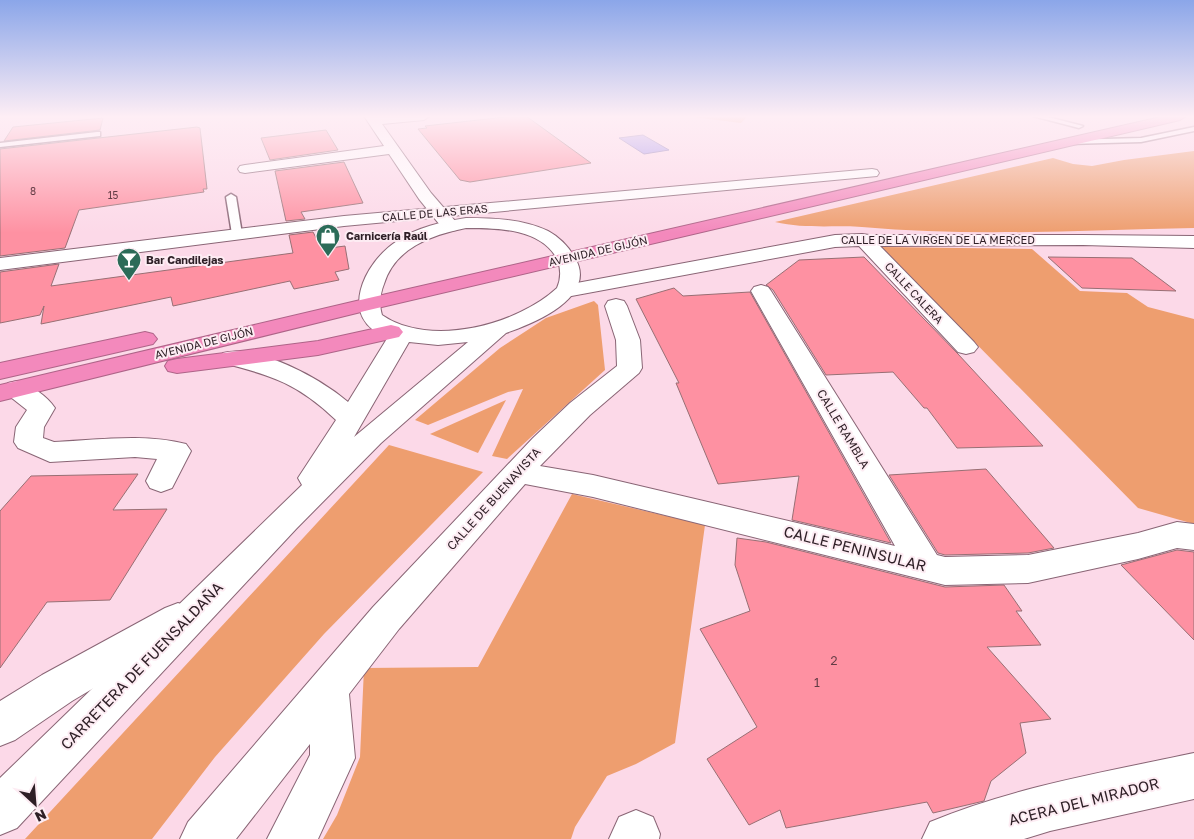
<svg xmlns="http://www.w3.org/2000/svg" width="1194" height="839" font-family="'Golos Text',sans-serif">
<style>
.green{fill:#ee9e6f}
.water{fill:#a090eb;stroke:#7e6eb0}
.building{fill:#fe91a2;stroke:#986f74}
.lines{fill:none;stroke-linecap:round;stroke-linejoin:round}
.lane-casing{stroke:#896575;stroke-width:3}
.street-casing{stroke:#896575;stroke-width:2}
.secondary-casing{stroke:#896575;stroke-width:2}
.highway-casing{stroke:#ae6488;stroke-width:2}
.lane{fill:#fff;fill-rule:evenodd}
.street{fill:#fff;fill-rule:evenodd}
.secondary{fill:#fff;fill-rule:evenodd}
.highway{fill:#f389bc;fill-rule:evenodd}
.labels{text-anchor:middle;stroke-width:4;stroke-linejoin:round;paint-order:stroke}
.number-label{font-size:10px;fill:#623c45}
.far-street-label{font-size:11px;fill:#2e1f26;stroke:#fdecf3}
.far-poi-label{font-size:11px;font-weight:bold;fill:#2e1f26;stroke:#fdecf3;text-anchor:start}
.street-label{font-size:12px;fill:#2e1f26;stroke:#fdecf3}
.near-number-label{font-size:12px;fill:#623c45}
.near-street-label{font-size:15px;fill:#2e1f26;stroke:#fdecf3}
</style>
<rect width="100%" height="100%" fill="#fcd9e8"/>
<g class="green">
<polygon points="685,116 748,116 741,123"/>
<path d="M 1194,151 L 1194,228 C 1084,230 972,237 862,227 C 833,225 804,229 775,222 L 1053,158 L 1073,164 L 1092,166 L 1124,160 Z"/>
<polygon points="881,247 1032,249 1080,291 1127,293 1148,307 1194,319 1194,524 1138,508"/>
<polygon points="594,301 598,305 605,370 507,459 492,456 523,389 508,392 428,425 415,420 500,348 546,318"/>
<polygon points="506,400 478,453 430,434"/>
<polygon points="389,445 483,472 324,634 215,757 152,839 25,839"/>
<polygon points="572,494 705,525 675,743 636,764 607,776 575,827 571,839 323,839 337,815 360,757 364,668 478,667"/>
</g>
<polygon class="water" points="643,135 669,150 644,154 619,138"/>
<g class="building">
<polygon points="514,116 526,116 591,163 470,182 460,180 418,129 427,128 425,126"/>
<polygon points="103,118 100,130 4,141 13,127"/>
<polygon points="197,127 200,128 207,189 203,189 204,192 79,210 65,248 0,256 0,149"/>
<polygon points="326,130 338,150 270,160 261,138"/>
<polygon points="344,162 363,203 301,212 305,219 286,221 275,171"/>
<polygon points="313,232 322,249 345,246 349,269 335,272 339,280 294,289 290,281 173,306 171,297 41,324 44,306 40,315 0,323 0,272 59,264 51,286 293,253 289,235"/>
<polygon points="864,257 958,354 1043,446 957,448 927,408 924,408 893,372 826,375 773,290 766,285 799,260"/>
<polygon points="1048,257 1132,258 1176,291 1082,288"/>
<polygon points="674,288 683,296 750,292 891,543 792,520 799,476 718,484 676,383 679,383 636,299"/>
<polygon points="986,469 1054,548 1028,553 945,555 938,553 889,475"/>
<polygon points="138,474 113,510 167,509 110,600 47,602 0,668 0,511 31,476"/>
<polygon points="737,538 766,542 945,587 1004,585 1022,611 1016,611 1041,645 987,647 1051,719 1020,723 1026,753 991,781 984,801 933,813 927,802 786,828 780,810 749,825 707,759 757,727 700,629 750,611 735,565"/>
<polygon points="1177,550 1194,552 1194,640 1121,565"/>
</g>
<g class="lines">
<defs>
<g id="lane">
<polygon points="1033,116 1044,116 1083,126 1079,128"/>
<polygon points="1194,127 1194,131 1141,142 1068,144 1064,142 1068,140 1141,138"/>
<polygon points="97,132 100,132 100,136 0,147 0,143"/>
<polygon points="231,194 236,197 242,234 237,237 232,234 226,197"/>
</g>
<g id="street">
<polygon points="364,116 430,116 424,120 382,124 431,193 456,222 459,226 456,230 450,231 444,230 419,199 389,154 245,173 240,172 238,169 240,166 245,165 384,146"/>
<polygon points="862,234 869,235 1083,235 1194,236 1194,248 1083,245 880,246 974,342 978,347 974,352 966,354 958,352 859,246 835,247 566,297 559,295 556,291 559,287 566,285 835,235"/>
<polygon points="761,285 768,287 771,291 937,555 945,557 1028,555 1138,533 1177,522 1194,524 1194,550 1177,548 1138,559 1028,583 945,585 593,497 525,484 399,629 349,694 355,758 318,839 267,839 310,755 310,744 236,839 180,839 188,822 373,607 533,438 570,403 617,366 616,340 605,306 608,301 616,299 624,301 627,306 640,340 642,368 639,373 590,415 540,466 593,475 895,546 751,291 754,287"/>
<path d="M 17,381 C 31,385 47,396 55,408 L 44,427 L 43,438 L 54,442 C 97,440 144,433 186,444 L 191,451 L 172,488 L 161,492 L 150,488 L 146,481 L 157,459 L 135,457 L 50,462 L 18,448 L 14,442 L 16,427 L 27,410 L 8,395 L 4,389 L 8,383 Z"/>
<polygon points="178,603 191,608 197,619 191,630 72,701 15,740 0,746 0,701 42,675 165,608"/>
<path d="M 1194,753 L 1194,799 L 1050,831 L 1024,839 L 922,839 L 930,822 C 1014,787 1105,772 1194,753 Z"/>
<polygon points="636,810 653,817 660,834 659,839 609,839 619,817"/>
</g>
<g id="secondary">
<polygon points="872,169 877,170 879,173 877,176 344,226 0,270 0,258 344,216"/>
<path d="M 466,218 C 493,218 523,219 548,231 C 559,237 569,247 575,258 C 598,297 535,323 506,333 L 381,443 L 296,529 L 17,828 L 0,835 L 0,778 L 302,485 L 298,478 L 336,420 C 298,384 274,376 223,363 L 220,358 L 223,353 C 259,344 321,379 348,402 L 388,337 C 336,320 364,262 397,241 C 417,227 442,222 466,218 ZM 466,228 C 496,228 543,228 558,261 C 561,270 561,279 557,288 C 517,325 430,348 382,315 C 379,305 380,294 384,284 C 395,248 431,235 466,228 ZM 409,342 L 438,345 L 468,342 L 354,437 Z"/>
</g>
<g id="highway">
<polygon points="1165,116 1186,116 1180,120 369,310 0,401 0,385 369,298"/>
<polygon points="391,325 399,327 403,332 399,337 318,355 177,373 168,371 165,366 168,361 177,359 318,341"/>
<polygon points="145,332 153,334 157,339 153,344 0,379 0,363"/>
</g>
</defs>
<use href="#lane" class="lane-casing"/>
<use href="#street" class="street-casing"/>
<use href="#secondary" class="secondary-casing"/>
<use href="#highway" class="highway-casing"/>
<use href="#lane" class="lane"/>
<use href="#street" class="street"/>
<use href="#secondary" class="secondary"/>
<use href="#highway" class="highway"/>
</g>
<linearGradient id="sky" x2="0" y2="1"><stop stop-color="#8ba6e9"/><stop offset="0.5" stop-color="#feeef5"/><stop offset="1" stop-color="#feeef5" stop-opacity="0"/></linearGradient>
<rect width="1194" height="233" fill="url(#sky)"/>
<defs>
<symbol id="shop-pin" viewBox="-11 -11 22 30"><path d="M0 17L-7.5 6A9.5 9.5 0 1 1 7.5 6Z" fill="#2c6b58" stroke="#fdecf3"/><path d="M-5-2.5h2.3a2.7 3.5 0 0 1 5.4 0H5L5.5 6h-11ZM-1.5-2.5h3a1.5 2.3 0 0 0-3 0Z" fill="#fff"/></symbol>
<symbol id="bar-pin" viewBox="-11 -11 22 30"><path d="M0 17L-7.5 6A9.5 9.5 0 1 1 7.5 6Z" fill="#2c6b58" stroke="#fdecf3"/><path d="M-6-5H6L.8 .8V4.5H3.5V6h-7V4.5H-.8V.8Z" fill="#fff"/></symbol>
</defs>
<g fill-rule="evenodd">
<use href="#shop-pin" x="314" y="222" width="28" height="38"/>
<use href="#bar-pin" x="115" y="246" width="28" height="38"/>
</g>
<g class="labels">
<g class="number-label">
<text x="33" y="195">8</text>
<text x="113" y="199">15</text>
</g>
<g class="far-street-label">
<text transform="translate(435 213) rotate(-5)" y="4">CALLE DE LAS ERAS</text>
<text x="938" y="244">CALLE DE LA VIRGEN DE LA MERCED</text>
<text transform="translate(598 251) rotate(-13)" y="4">AVENIDA DE GIJÓN</text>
<text transform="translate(914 293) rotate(47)" y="4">CALLE CALERA</text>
<text transform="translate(204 343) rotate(-14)" y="4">AVENIDA DE GIJÓN</text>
</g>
<g class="far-poi-label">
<text x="346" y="240">Carnicería Raúl</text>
<text x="146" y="264">Bar Candilejas</text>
</g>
<g class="street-label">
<text transform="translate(843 429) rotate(59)" y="4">CALLE RAMBLA</text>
<text transform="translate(494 499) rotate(-48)" y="4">CALLE DE BUENAVISTA</text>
</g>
<g class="near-number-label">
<text x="834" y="665">2</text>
<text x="817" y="687">1</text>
</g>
<g class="near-street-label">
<text transform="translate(855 549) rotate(14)" y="5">CALLE PENINSULAR</text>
<text transform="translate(142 666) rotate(-46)" y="5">CARRETERA DE FUENSALDAÑA</text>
<text transform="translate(1084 802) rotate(-14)" y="5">ACERA DEL MIRADOR</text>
</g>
</g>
<g transform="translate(35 804) rotate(154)" stroke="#fdecf3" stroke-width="4" paint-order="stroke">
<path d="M0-4L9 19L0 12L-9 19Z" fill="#2e1f26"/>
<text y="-8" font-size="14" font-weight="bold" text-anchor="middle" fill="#2e1f26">N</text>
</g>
</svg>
